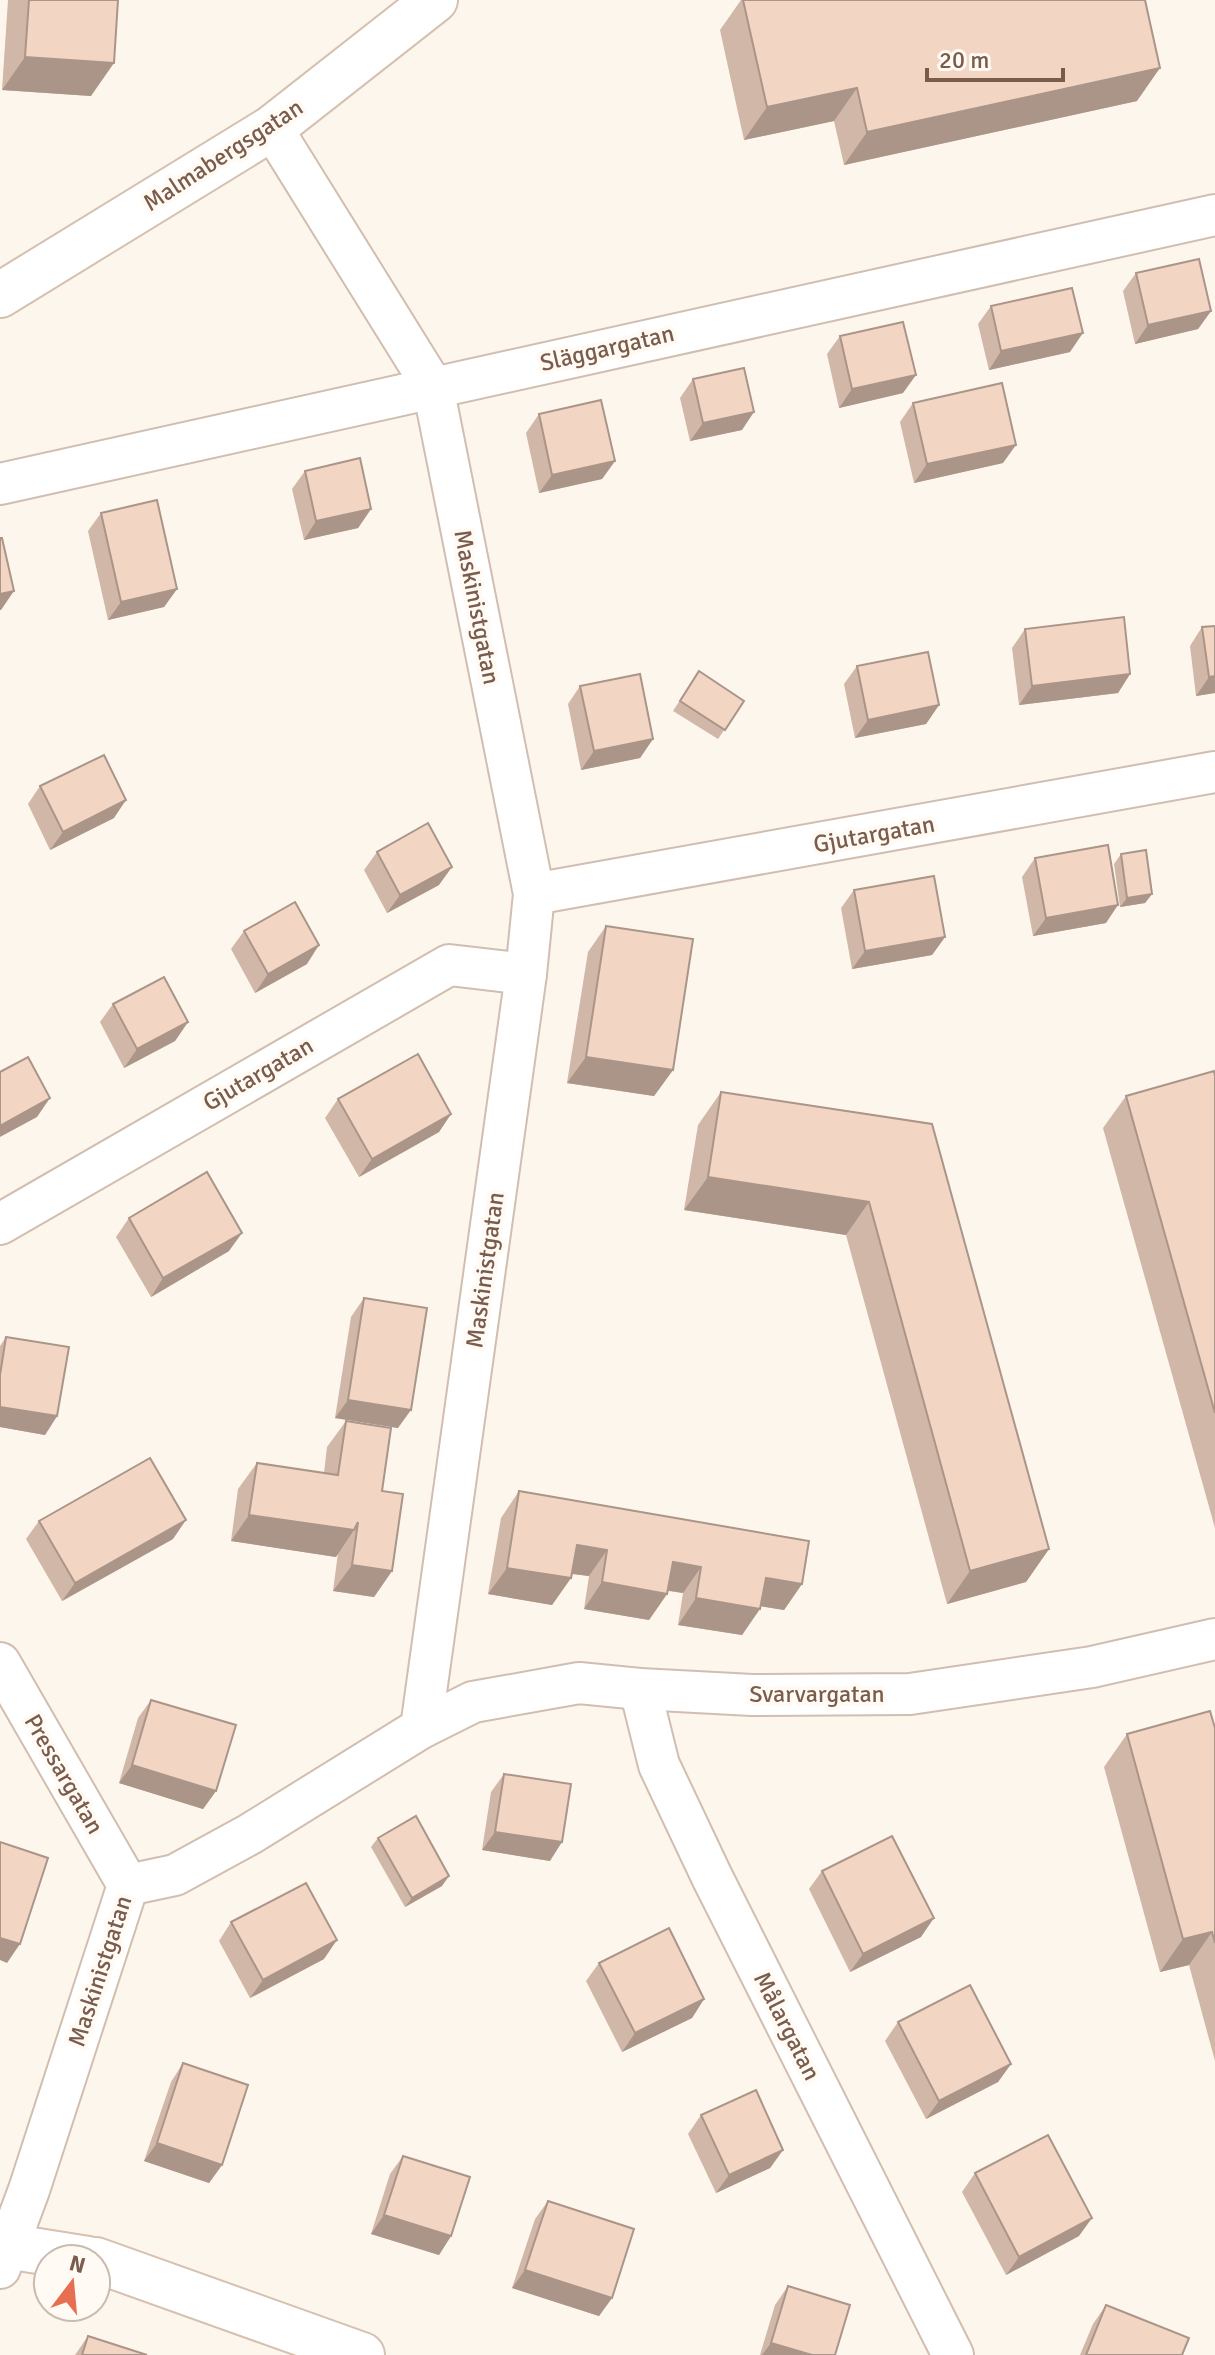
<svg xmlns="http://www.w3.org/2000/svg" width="1215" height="2355" font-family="Signika,sans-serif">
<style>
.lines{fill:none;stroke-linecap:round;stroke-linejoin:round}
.street-casing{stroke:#d1beb0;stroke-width:44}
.secondary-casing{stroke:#d6c0b0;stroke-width:48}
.street{stroke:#fff;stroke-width:40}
.secondary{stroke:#fff;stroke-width:44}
.wall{fill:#d1b7a8}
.shaded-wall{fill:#aa9588}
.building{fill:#f3d5c3;stroke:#aa9588;stroke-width:2}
.labels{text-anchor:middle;stroke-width:8;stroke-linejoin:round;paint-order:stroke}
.street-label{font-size:24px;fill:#7a5c4d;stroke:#fffaf3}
</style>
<rect width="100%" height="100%" fill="#fdf6ec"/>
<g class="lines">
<defs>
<g id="street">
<polyline points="0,484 1215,215"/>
<polyline points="534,894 1215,772"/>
<polyline points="0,1224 449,965 526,974"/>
<polyline points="0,1663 128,1885"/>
<polyline points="640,1689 659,1765 712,1877 953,2355"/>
<polyline points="421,1728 473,1702 579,1683 640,1689 752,1695 910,1694 1092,1667 1215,1639"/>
<polyline points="0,2268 29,2190 128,1885 175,1875 250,1834 421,1728 526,974 534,894 433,387 272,128"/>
</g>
<g id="secondary">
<polyline points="0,295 272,128 435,0"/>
<polyline points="0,2245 88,2259"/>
<polyline points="96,2260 362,2355"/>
</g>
</defs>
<use href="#street" class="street-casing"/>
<use href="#secondary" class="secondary-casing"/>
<use href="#street" class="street"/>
<use href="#secondary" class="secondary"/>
</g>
<g class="wall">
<polygon points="8,0 118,0 91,96 2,90"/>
<polygon points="741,0 1145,0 1137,101 844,165 834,121 744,140 720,30"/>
<polygon points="1136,273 1211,311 1198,329 1135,344 1123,291"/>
<polygon points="991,306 1070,352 989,370 978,324"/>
<polygon points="840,336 903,393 839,408 827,354"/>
<polygon points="693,379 742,430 690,441 680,398"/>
<polygon points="913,403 1003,463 914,483 900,422"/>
<polygon points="539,414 615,461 602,479 539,493 526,433"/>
<polygon points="305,471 371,509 358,528 304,540 292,489"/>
<polygon points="101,513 177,589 164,607 108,620 88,531"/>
<polygon points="1215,626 1215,693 1196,696 1190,646 1202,627"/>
<polygon points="1025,629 1130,674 1118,693 1019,705 1012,648"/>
<polygon points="857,666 939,705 926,724 855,738 844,684"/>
<polygon points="699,671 744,701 718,739 673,711"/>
<polygon points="580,686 653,739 640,758 581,770 568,704"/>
<polygon points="40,786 114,818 50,850 28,804"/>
<polygon points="377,852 439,885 387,913 364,870"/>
<polygon points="1121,854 1152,894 1145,903 1120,907 1114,864"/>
<polygon points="1035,858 1106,923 1033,936 1022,877"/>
<polygon points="854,890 945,937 932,955 852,969 841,908"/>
<polygon points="606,926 673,1070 654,1096 567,1083 588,952"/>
<polygon points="244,931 307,964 255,993 231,949"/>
<polygon points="113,1004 188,1022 175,1041 124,1068 100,1022"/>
<polygon points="1215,1076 1215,1528 1103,1128 1126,1096"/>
<polygon points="721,1092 932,1124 1049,1549 1026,1582 947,1604 846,1235 684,1210 698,1125"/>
<polygon points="338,1099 451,1114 439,1132 359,1177 325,1118"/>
<polygon points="129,1218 229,1251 151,1297 116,1237"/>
<polygon points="364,1298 398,1428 335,1418 351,1317"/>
<polygon points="6,1337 57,1416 45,1435 0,1427 0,1346"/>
<polygon points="346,1421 382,1491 392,1571 374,1597 333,1591 338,1553 336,1557 231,1541 238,1489 257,1463 324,1473 327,1447"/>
<polygon points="519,1491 802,1584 784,1610 761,1606 742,1635 678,1625 683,1593 668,1591 667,1594 649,1620 584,1609 589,1576 572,1574 571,1578 552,1605 488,1594 501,1518"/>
<polygon points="39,1521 173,1539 62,1601 26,1539"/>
<polygon points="151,1700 216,1791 203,1809 119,1783 138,1718"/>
<polygon points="1215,1728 1215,2061 1189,1965 1160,1972 1104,1767 1127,1734"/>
<polygon points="504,1774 550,1861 482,1850 491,1792"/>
<polygon points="378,1838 442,1886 405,1907 371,1847"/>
<polygon points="822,1871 921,1937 850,1972 809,1889"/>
<polygon points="231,1922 324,1959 250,1998 219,1941"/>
<polygon points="599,1963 704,1999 692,2018 622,2052 586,1981"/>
<polygon points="898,2022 1011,2064 998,2082 926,2119 885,2041"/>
<polygon points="183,2063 222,2165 209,2183 144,2161 171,2082"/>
<polygon points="701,2115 783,2150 770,2168 716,2193 688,2134"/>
<polygon points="403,2156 451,2236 439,2255 371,2234 390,2174"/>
<polygon points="975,2173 1079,2236 1006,2275 962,2192"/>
<polygon points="548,2201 612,2298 599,2316 512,2288 535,2219"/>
<polygon points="788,2286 835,2355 760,2355 775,2305"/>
<polygon points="1106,2305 1182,2355 1080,2355 1093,2324"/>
<polygon points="88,2336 147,2355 75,2355"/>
</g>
<g class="shaded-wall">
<polygon points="25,57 114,63 91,96 2,90"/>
<polygon points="1160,68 1137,101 844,165 867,132"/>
<polygon points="857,88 834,121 744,140 767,107"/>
<polygon points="1211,311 1198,329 1135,344 1148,325"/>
<polygon points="1083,333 1070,352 989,370 1001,351"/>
<polygon points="916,375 903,393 839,408 852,389"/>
<polygon points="754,412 742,430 690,441 703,423"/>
<polygon points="1016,445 1003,463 914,483 927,464"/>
<polygon points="615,461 602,479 539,493 552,475"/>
<polygon points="371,509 358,528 304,540 316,521"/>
<polygon points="177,589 164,607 108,620 121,602"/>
<polygon points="14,591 1,610 0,610 0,594"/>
<polygon points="1130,674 1118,693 1019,705 1032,686"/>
<polygon points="1215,676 1215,693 1196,696 1209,677"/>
<polygon points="939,705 926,724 855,738 868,720"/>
<polygon points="653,739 640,758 581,770 594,751"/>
<polygon points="126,800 114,818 50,850 63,832"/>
<polygon points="452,867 439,885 387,913 400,895"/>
<polygon points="1152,894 1145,903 1120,907 1127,898"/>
<polygon points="1118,905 1106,923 1033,936 1046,918"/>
<polygon points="945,937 932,955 852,969 865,951"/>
<polygon points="319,945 307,964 255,993 268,974"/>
<polygon points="188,1022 175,1041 124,1068 137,1049"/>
<polygon points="586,1057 673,1070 654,1096 567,1083"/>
<polygon points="50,1098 37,1117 0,1137 0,1126"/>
<polygon points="451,1114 439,1132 359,1177 372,1159"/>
<polygon points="708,1177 869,1202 846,1235 684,1210"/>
<polygon points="242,1233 229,1251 151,1297 163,1278"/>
<polygon points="348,1400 411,1410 398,1428 335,1418"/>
<polygon points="0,1407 57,1416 45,1435 0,1427"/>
<polygon points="249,1515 354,1530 336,1557 231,1541"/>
<polygon points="186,1520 173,1539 62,1601 75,1583"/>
<polygon points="577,1545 607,1550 589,1576 558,1572"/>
<polygon points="1049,1549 1026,1582 947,1604 970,1571"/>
<polygon points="673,1562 701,1567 683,1593 654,1588"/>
<polygon points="352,1565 392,1571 374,1597 333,1591"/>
<polygon points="507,1568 571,1578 552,1605 488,1594"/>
<polygon points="766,1578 802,1584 784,1610 747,1604"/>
<polygon points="602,1582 667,1594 649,1620 584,1609"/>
<polygon points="696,1598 760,1609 742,1635 678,1625"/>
<polygon points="132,1765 216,1791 203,1809 119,1783"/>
<polygon points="495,1832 562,1842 550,1861 482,1850"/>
<polygon points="449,1876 442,1886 405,1907 412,1898"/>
<polygon points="934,1918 921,1937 850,1972 863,1954"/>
<polygon points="1212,1932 1189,1965 1160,1972 1183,1939"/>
<polygon points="0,1938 20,1944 7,1963 0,1960"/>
<polygon points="337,1940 324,1959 250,1998 263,1980"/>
<polygon points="704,1999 692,2018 622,2052 635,2033"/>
<polygon points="1011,2064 998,2082 926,2119 939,2101"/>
<polygon points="157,2143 222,2165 209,2183 144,2161"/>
<polygon points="783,2150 770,2168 716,2193 729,2175"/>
<polygon points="384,2215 451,2236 439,2255 371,2234"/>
<polygon points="1092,2218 1079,2236 1006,2275 1019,2257"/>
<polygon points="525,2270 612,2298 599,2316 512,2288"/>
<polygon points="771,2343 812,2355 762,2355"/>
</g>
<g class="building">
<polygon points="29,0 118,0 114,63 25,57"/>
<polygon points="743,0 1145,0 1160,68 867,132 857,88 767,107"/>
<polygon points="1199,259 1211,311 1148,325 1136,273"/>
<polygon points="1072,288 1083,333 1001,351 991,306"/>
<polygon points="903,322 916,375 852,389 840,336"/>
<polygon points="744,368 754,412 703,423 693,379"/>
<polygon points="1002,383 1016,445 927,464 913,403"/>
<polygon points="601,400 615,461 552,475 539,414"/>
<polygon points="360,458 371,509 316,521 305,471"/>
<polygon points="157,500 177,589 121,602 101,513"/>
<polygon points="0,538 2,538 14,591 0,594"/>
<polygon points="1124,617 1130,674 1032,686 1025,629"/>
<polygon points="1215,626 1215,676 1209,677 1202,627"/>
<polygon points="928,652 939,705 868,720 857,666"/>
<polygon points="699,671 744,701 725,730 680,701"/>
<polygon points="640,674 653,739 594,751 580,686"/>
<polygon points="104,755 126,800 63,832 40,786"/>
<polygon points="428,823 452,867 400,895 377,852"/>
<polygon points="1108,845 1118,905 1046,918 1035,858"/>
<polygon points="1146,850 1152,894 1127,898 1121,854"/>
<polygon points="934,876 945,937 865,951 854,890"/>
<polygon points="295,902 319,945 268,974 244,931"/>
<polygon points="606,926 693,939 673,1070 586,1057"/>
<polygon points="164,977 188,1022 137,1049 113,1004"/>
<polygon points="418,1054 451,1114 372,1159 338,1099"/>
<polygon points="28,1057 50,1098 0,1126 0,1072"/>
<polygon points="1214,1071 1215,1076 1215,1413 1126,1096"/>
<polygon points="721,1092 932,1124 1049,1549 970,1571 869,1202 708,1177"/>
<polygon points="207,1172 242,1233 163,1278 129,1218"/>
<polygon points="364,1298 427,1308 411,1410 348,1400"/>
<polygon points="6,1337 69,1347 57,1416 0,1407 0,1375"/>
<polygon points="346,1421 391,1428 382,1491 403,1494 392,1571 352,1565 358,1522 354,1530 249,1515 257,1463 338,1475"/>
<polygon points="150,1458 186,1520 75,1583 39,1521"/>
<polygon points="519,1491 809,1541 802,1584 766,1578 760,1609 696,1598 701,1567 673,1562 667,1594 602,1582 607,1550 577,1545 571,1578 507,1568"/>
<polygon points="151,1700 236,1725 216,1791 132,1765"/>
<polygon points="1210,1711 1215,1728 1215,1943 1212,1932 1183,1939 1127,1734"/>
<polygon points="504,1774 571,1784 562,1842 495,1832"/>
<polygon points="416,1816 449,1876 412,1898 378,1838"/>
<polygon points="892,1836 934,1918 863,1954 822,1871"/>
<polygon points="0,1842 48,1858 20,1944 0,1938"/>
<polygon points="306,1883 337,1940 263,1980 231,1922"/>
<polygon points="669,1928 704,1999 635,2033 599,1963"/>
<polygon points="970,1985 1011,2064 939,2101 898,2022"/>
<polygon points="183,2063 248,2085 222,2165 157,2143"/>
<polygon points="756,2090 783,2150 729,2175 701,2115"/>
<polygon points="1048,2135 1092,2218 1019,2257 975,2173"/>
<polygon points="403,2156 470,2177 451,2236 384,2215"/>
<polygon points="548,2201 634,2229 612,2298 525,2270"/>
<polygon points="788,2286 850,2305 835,2355 812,2355 771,2343"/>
<polygon points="1106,2305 1189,2338 1182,2355 1086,2355"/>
<polygon points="88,2336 147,2355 82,2355"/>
</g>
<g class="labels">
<g class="street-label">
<text transform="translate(223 155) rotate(-33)" y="8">Malmabergsgatan</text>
<text transform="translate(607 348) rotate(-13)" y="8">Släggargatan</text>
<text transform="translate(477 607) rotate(79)" y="8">Maskinistgatan</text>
<text transform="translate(874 834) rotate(-10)" y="8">Gjutargatan</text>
<text transform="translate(258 1074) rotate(-30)" y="8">Gjutargatan</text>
<text transform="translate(485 1270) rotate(-82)" y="8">Maskinistgatan</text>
<text x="817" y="1702">Svarvargatan</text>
<text transform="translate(64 1774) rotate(60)" y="8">Pressargatan</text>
<text transform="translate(100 1971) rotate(-72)" y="8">Maskinistgatan</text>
<text transform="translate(787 2026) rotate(63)" y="8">Målargatan</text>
</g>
</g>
<g transform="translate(72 2283) rotate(16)"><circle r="38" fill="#fffaf3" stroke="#cabbb1" stroke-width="2"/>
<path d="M0-6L14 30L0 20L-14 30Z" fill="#e76f51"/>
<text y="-12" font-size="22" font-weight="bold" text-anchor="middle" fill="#7a5c4d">N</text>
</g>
<path d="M927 68v12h136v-12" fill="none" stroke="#7a5c4d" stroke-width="4"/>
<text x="939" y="68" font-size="24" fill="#7a5c4d" stroke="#fffaf3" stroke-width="6" paint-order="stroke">20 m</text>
</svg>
